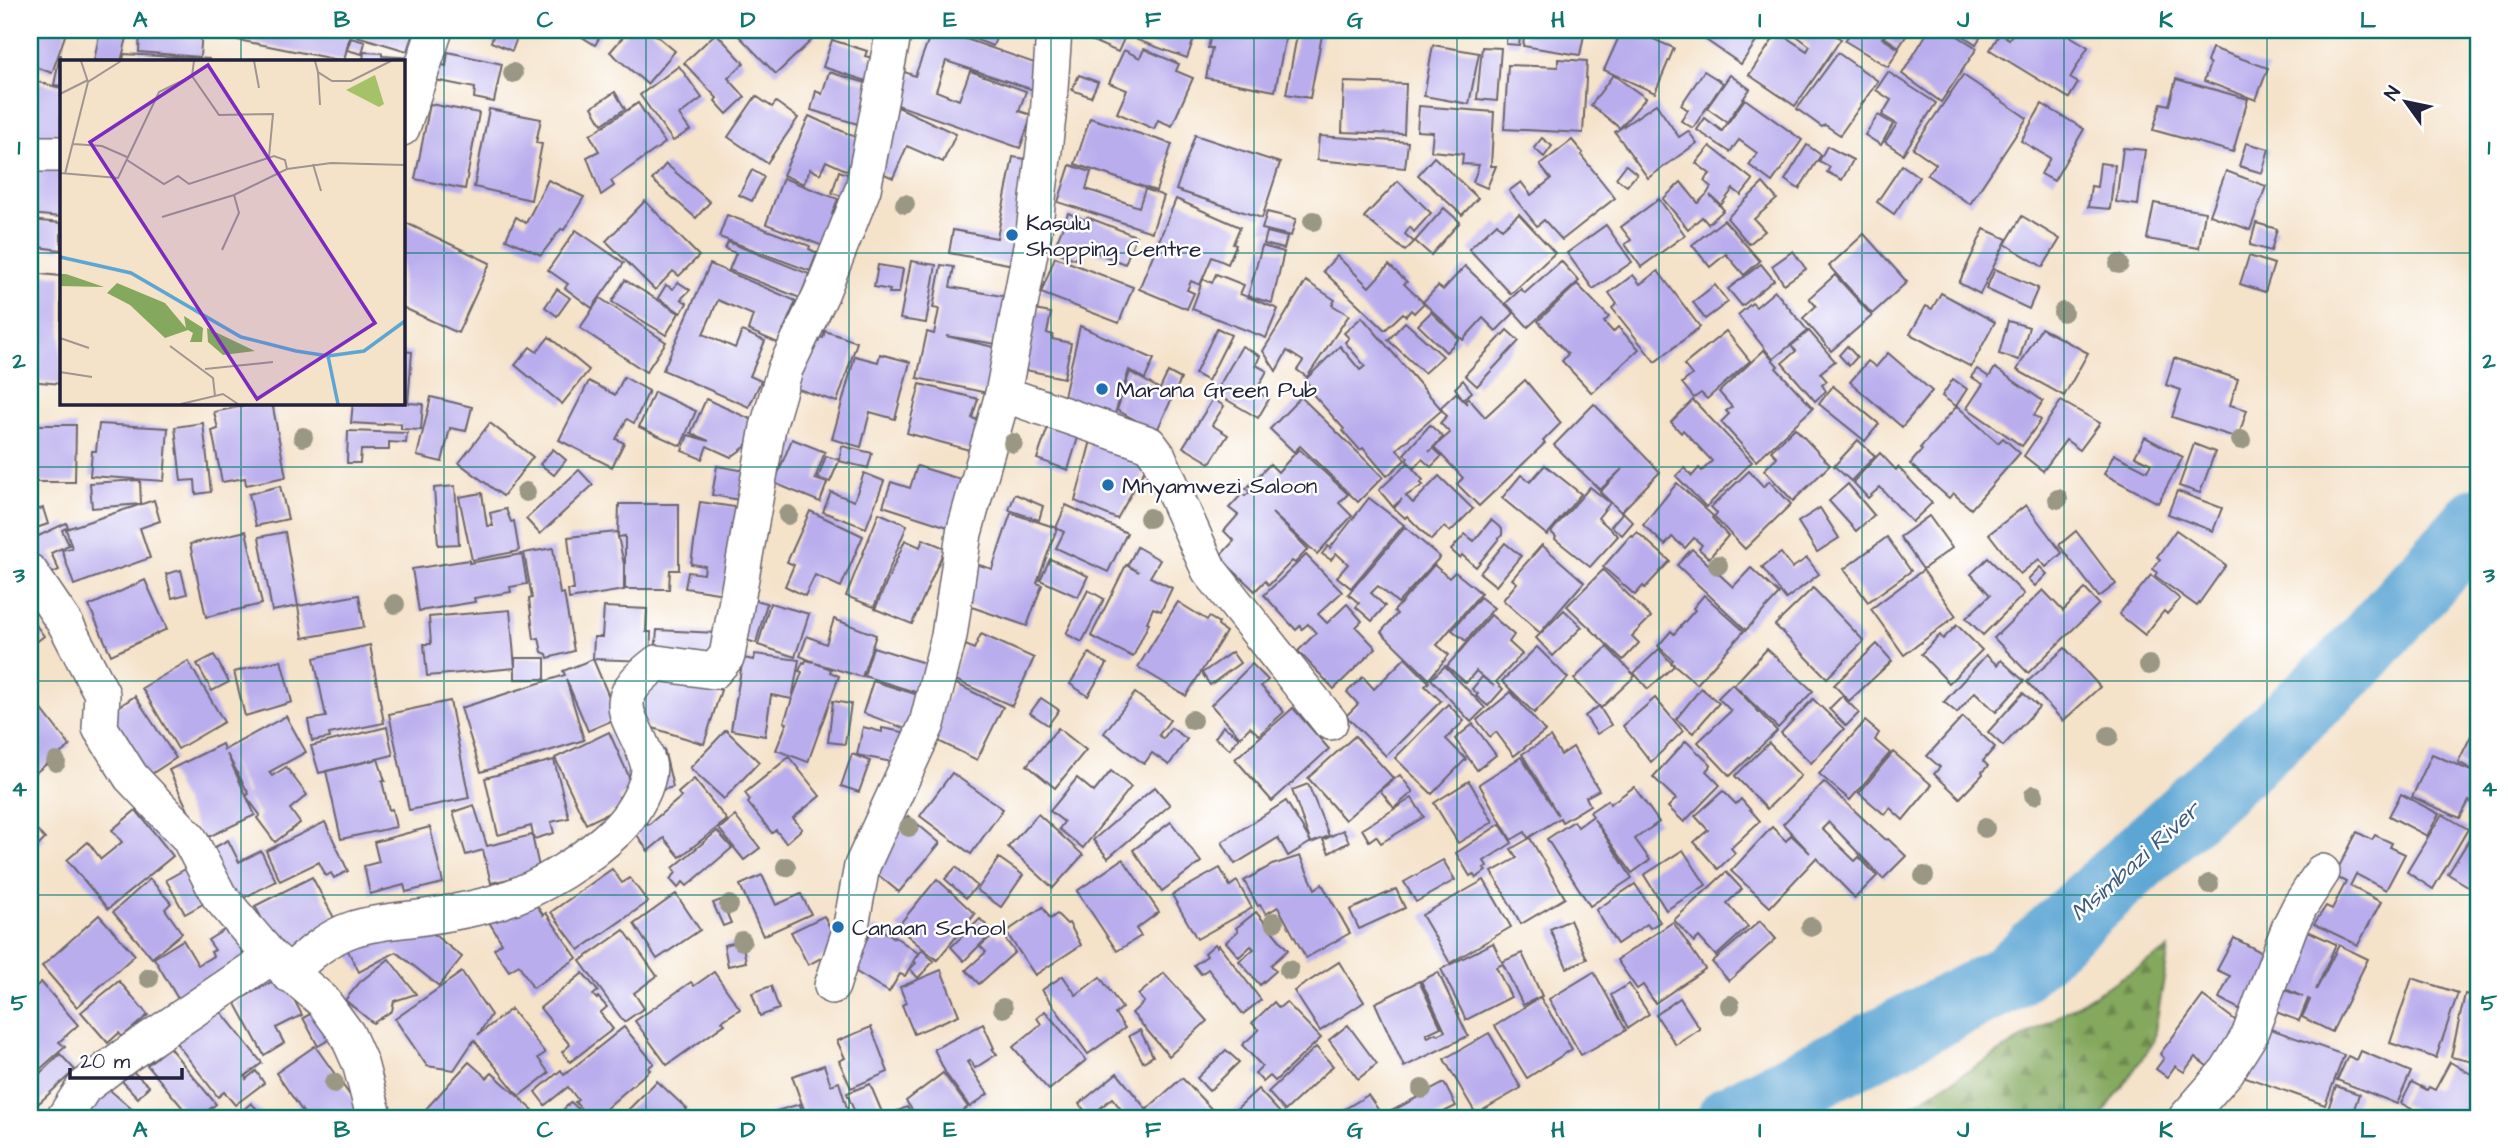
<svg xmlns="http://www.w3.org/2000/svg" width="2508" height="1148" font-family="'Architects Daughter',sans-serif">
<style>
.forest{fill:url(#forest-firs);stroke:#53654c;stroke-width:2}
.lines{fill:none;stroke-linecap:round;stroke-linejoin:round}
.river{stroke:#5da6d4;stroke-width:68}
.building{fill:#b9aded}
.minor-casing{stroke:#6c656d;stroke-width:38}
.minor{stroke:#fff;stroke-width:35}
.tree{fill:#9a9784}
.grid{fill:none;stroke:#0f766e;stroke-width:2;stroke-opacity:0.55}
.poi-dot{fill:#1f6fb2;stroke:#fff;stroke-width:2.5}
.labels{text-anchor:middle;stroke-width:5;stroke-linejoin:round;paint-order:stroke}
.poi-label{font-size:23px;fill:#22223b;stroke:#fff;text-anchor:start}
.water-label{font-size:24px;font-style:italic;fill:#3d5d80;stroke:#fff}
.inset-river{fill:none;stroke:#5da6d4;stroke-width:3.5}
.inset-road{fill:none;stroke:#a09590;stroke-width:2}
.view{fill:#7b2cbf;fill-opacity:0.15;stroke:#7b2cbf;stroke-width:3.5}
.inset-edge{fill:none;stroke:#22223b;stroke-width:3.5}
.neatline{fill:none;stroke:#0f766e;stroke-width:2.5}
.grid-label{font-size:23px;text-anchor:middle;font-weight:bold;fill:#0f766e}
</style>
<defs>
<pattern id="forest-firs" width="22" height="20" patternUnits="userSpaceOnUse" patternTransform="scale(1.75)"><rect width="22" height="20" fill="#84a85d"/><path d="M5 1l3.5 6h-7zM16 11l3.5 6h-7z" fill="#6c884e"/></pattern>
</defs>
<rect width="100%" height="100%" fill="#fff"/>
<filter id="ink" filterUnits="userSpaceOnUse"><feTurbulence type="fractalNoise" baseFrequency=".0143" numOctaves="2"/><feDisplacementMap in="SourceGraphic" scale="14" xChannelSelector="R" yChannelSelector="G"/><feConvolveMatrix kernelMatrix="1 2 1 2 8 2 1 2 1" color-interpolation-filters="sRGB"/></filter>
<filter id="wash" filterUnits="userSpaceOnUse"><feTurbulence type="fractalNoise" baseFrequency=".00686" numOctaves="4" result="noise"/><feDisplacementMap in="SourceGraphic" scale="28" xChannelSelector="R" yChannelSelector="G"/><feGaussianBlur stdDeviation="1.57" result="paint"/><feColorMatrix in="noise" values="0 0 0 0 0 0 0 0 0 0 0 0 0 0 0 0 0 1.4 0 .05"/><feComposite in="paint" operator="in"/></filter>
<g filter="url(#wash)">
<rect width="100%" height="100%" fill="#f4e2c9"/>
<polygon class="forest" points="2169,949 2153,1043 2100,1118 1891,1118"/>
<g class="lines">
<polyline class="river" points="1731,1118 2009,977 2351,663 2478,521"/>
</g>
<g id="blocks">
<g class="building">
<polygon points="30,30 67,30 52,73 30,65"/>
<polygon points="100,30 129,30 121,61 94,61"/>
<polygon points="140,30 202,30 200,57 139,52"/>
<polygon points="240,30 351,30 344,61 238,40"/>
<polygon points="358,30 414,30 407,51 357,36"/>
<polygon points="477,30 520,30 512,51 491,42 493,36"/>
<polygon points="571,30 604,30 595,45"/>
<polygon points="629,30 650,30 675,51 647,84 610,52"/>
<polygon points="737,30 809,30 816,36 776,74 735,32"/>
<polygon points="932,30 940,30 1043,66 1034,90 946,61 936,91 959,100 970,71 1026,91 1019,111 1032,115 1020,148 886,101 897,69 915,76"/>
<polygon points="950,30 999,30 993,46"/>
<polygon points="1067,30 1128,30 1118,52"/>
<polygon points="1141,30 1197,30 1187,58 1137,40"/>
<polygon points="1212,30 1287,30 1275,91 1206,78 1212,48 1208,48"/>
<polygon points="1298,30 1323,30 1310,98 1286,94"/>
<polygon points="1507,30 1521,32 1519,45 1506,44"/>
<polygon points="1525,30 1585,30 1580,55 1523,46"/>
<polygon points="1622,30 1632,30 1674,48 1655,93 1604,70"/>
<polygon points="1709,30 1764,30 1741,64 1703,38"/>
<polygon points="1798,30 1827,30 1841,39 1795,106 1749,75 1778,32 1807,51 1810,46 1794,34"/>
<polygon points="1852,30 1887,30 1882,38 1899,49 1888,67 1845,41"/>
<polygon points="1889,30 1910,30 1899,47 1884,37"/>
<polygon points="1929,30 1948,30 1977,48 1941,102 1902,74"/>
<polygon points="1954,30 1985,30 1976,44"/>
<polygon points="2015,30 2060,30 2088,47 2070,78 2078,83 2069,98 1990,50 2000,33 2009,39"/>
<polygon points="716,33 744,63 728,78 745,97 727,114 715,101 717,98 684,63"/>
<polygon points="351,38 365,42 362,54 347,50"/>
<polygon points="832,40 867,51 865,56 876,59 873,83 823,67"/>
<polygon points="1433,45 1479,53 1469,104 1424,96"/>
<polygon points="1482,47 1501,48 1497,101 1477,99"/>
<polygon points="2212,48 2268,68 2256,100 2204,81 2210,64 2207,62"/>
<polygon points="1144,49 1179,64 1176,71 1193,78 1172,126 1158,120 1154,129 1117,113 1127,90 1109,83 1124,50 1140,58"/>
<polygon points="364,52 382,53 382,56 413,58 402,78 402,61 363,61"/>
<polygon points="448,52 502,64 494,102 474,98 475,88 435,80 439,64 446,66"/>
<polygon points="1838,53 1878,81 1840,135 1825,125 1822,127 1797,109"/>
<polygon points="124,54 209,59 209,61 123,61"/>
<polygon points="60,55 61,55 61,86 54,85"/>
<polygon points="1558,59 1587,61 1583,133 1504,129 1508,65 1558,67"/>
<polygon points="679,66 702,98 679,115 690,130 673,141 640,95"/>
<polygon points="1704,71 1723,83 1693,128 1681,121 1688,110 1681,105"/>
<polygon points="829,72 873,85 861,125 811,110 816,91 822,94"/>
<polygon points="1888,72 1936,103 1903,154 1885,142 1897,124 1882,115 1891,100 1876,90"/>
<polygon points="1079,75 1098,82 1091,97 1072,90"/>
<polygon points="1613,75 1646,98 1620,128 1591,105"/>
<polygon points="1730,75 1750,89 1727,122 1707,108"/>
<polygon points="1963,75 2027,118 1970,204 1927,175 1936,164 1913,148"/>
<polygon points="2176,79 2248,99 2233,152 2153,130 2161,103 2169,105"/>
<polygon points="30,80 61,88 61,143 30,134"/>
<polygon points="1344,82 1406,84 1404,134 1342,132"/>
<polygon points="615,92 625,109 602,124 592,107"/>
<polygon points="756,96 772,107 776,102 798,118 767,163 728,137"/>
<polygon points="1745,99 1802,140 1772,182 1749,165 1757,153 1739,140 1730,152 1697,130 1705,118 1722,131"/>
<polygon points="638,103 665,143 611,181 614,186 601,195 587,157 599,151 590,135"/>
<polygon points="430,104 479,113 465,189 415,179"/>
<polygon points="1656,104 1679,137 1688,131 1697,143 1648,178 1615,132"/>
<polygon points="2042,104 2084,129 2054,181 2041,174 2050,158 2021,141"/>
<polygon points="1419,106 1494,112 1491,166 1496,166 1487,188 1473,182 1479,165 1462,164 1463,154 1431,151 1433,132 1417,131"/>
<polygon points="898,107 956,134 943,162 907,146 893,178 871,168"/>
<polygon points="489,109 541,119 536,143 542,144 531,200 474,187"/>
<polygon points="1878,115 1893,124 1881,145 1865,135"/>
<polygon points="809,116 864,141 850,172 826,161 820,174 810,169 804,184 783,175"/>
<polygon points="1090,118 1172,144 1156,191 1075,164"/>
<polygon points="1195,135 1280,163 1262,218 1176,190"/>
<polygon points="1319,136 1408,142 1405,168 1317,160"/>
<polygon points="1542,138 1552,146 1544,157 1534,148"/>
<polygon points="1572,140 1583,153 1581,155 1615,198 1562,240 1544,220 1537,226 1509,191 1521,182 1531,195 1551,179 1540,165"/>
<polygon points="2246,143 2269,149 2262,173 2239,166"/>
<polygon points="1807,145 1821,155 1799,189 1785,180"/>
<polygon points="1710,146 1753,180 1741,195 1733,189 1721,205 1710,195 1724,210 1708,224 1702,217 1688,229 1663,199 1681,182 1698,203 1707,194 1711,187 1704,181 1710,174 1696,163"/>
<polygon points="1827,146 1853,160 1842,180 1827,172 1830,167 1819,161"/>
<polygon points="2123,148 2145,150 2138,205 2116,202"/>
<polygon points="1013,157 1039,161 1019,266 949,253 953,230 997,238"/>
<polygon points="1434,157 1478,198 1462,215 1418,175"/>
<polygon points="2100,163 2115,165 2110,209 2088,207 2091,186 2097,187"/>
<polygon points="666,164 710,202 696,218 652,180"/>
<polygon points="1070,165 1091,172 1086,189 1139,207 1145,189 1164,196 1152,232 1058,202"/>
<polygon points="1626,165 1637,174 1627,186 1616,178"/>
<polygon points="1902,165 1919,177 1894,214 1877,202"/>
<polygon points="30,167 61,171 60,217 30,214"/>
<polygon points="752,170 764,177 752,201 739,195"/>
<polygon points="839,171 855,177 848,198 832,193"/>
<polygon points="2226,171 2266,186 2250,230 2210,215"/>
<polygon points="783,178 838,199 832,214 840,218 828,248 766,224"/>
<polygon points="548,180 584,197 564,230 561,229 541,255 506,239 516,217 526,223"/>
<polygon points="1398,181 1431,213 1414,232 1410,227 1405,234 1414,242 1405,251 1364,217"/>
<polygon points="1763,183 1777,199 1754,219 1765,231 1749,244 1727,218"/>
<polygon points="1176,199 1240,227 1233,244 1236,245 1228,264 1212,257 1200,285 1191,281 1187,290 1194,293 1187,309 1139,289"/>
<polygon points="1659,199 1685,235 1641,267 1625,244 1631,240 1621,227"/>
<polygon points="645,201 699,256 679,276 673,271 655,290 606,241"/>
<polygon points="2154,203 2205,212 2199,248 2147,239"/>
<polygon points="1444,208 1460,222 1431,255 1415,241"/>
<polygon points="1267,212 1296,219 1291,236 1262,229"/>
<polygon points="1068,213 1085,220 1087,217 1136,236 1125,264 1080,246 1075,259 1053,251"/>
<polygon points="1519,214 1555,253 1511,294 1469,249 1497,223 1502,229"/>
<polygon points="727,215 810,246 809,249 817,253 810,271 719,237"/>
<polygon points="2022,216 2060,239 2043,267 2005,244"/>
<polygon points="30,220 61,223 61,250 30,246"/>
<polygon points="1724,220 1760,261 1744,275 1726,254 1710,267 1692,245"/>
<polygon points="402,221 490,263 458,333 402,307"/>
<polygon points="2256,223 2277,229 2271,251 2250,245"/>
<polygon points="1606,225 1632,262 1593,289 1567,253"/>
<polygon points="1984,229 2007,239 1980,294 1959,283"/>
<polygon points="576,230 624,263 592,308 565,288 568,284 548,270"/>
<polygon points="1267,232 1287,237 1284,249 1264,244"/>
<polygon points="1864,234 1907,282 1872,314 1829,266"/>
<polygon points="728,242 809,274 800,298 729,270 736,253 725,249"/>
<polygon points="1262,246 1284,252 1272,303 1248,296"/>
<polygon points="1793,251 1806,269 1784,284 1772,266"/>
<polygon points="1337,256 1369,287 1389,265 1407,282 1404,284 1424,303 1414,313 1411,310 1406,316 1403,313 1385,330 1323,271"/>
<polygon points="2249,256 2274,264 2265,292 2240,284"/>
<polygon points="1055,257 1133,287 1119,323 1041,293"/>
<polygon points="911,261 936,265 926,323 900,319"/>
<polygon points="1561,261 1579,281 1528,327 1506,303 1521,289 1525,293"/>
<polygon points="710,264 796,301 778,343 748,330 753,315 718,300 703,334 735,348 742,331 765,341 750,376 761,381 749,407 663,370"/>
<polygon points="1761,264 1774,280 1742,306 1728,289"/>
<polygon points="878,265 903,269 899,293 889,293 890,290 874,287"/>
<polygon points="941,265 954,267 950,287 1019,299 1002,345 946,336 1002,349 992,394 917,378 927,332 934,334 939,309 933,308"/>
<polygon points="1465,266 1514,313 1496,331 1483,318 1463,340 1423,302 1438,286 1443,290"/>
<polygon points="1995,269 2038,288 2029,309 1986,289"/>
<polygon points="1658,271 1700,327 1655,362 1612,308 1617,304 1609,293 1633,275 1640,284"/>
<polygon points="30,273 61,276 61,384 30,381"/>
<polygon points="1216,274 1244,285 1240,294 1278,309 1266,338 1192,309 1203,279 1212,283"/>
<polygon points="1835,275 1872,316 1831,351 1803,318 1816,306 1809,298"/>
<polygon points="625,280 679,313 666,335 612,302"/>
<polygon points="1306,281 1335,300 1332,305 1349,315 1307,377 1297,370 1303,361 1287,351 1276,371 1263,351"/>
<polygon points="678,282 690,290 681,299 687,303 681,313 658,298 666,285 673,289"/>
<polygon points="1577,284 1609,317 1604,322 1613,332 1618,327 1639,349 1592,393 1562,361 1568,354 1538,321"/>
<polygon points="1715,285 1728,302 1705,319 1693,302"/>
<polygon points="557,289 570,298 557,316 545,307"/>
<polygon points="1775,291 1808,331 1773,359 1738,315 1752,303 1756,307"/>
<polygon points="1941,293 1995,322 1971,367 1910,334 1926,306 1932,309"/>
<polygon points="600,298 666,342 646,372 580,328"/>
<polygon points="1034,310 1051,313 1047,333 1053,335 1052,339 1071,343 1064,378 1021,369"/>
<polygon points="1431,312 1459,339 1446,352 1418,325"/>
<polygon points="1362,317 1442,410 1397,449 1405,460 1387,476 1363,448 1360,450 1343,431 1344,429 1309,390 1311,387 1305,380 1340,346 1360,370 1365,366 1345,342 1349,338 1344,333"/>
<polygon points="2008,321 2029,327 2019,360 1999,354"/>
<polygon points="1405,322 1443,356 1424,373 1388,340"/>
<polygon points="1080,326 1154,359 1145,379 1129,370 1112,423 1062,405"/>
<polygon points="1217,328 1231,335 1208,381 1195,374"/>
<polygon points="2041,328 2088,353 2064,396 2017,370"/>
<polygon points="1507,330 1519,341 1477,386 1465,375"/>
<polygon points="825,331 857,342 837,402 789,386 807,333 823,338"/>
<polygon points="1726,331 1750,361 1707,399 1701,393 1694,398 1682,383 1692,375 1684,365"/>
<polygon points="1809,331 1835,361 1820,373 1827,381 1822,385 1826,391 1815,401 1782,363 1796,351 1791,346"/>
<polygon points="549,337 589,370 562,404 515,365 530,347 537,352"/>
<polygon points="1242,346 1260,356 1256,365 1267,371 1256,391 1269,399 1258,418 1215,393"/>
<polygon points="1847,346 1857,357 1849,366 1839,355"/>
<polygon points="1764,350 1778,366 1776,368 1813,408 1756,461 1721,422 1729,414 1726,411 1732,407 1719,392"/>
<polygon points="402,351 412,352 408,403 423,404 421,430 401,429 401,424 384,423 384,425 351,423 353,402 402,402"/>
<polygon points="1888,353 1932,391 1902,427 1850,382 1868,361 1876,367"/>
<polygon points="880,354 910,362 895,419 870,412 861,447 832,439 855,356 878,362"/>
<polygon points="2174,358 2238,379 2230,405 2247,410 2238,438 2172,417 2181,390 2166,385"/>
<polygon points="1995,368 2043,401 2034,415 2041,420 2022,446 1967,408 1983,384 1971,377 1977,369 1989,377"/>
<polygon points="1130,372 1160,389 1168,372 1181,379 1153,439 1131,428 1135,420 1117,410"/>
<polygon points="624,377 649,391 634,423 627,419 616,439 624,443 612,467 559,440 589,381 615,395"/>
<polygon points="1953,379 1967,389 1956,406 1942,396"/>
<polygon points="1463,380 1472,392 1463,399 1455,388"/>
<polygon points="1525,380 1561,423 1543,441 1545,443 1479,506 1457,484 1463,478 1434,447 1450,433 1440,423 1447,416 1440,408 1456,393 1467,404 1465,401 1468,398 1485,417"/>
<polygon points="920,384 978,399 972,418 981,421 973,451 907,433"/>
<polygon points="1833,386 1879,424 1865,441 1819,404"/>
<polygon points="654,392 696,411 681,446 639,427"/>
<polygon points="431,397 472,407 466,431 450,428 442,462 417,456"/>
<polygon points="1301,397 1383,477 1358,502 1300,446 1294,452 1270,429"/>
<polygon points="706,399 757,422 745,447 731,457 707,446 702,459 682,451 688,435 709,441 691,433"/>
<polygon points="1213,399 1224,406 1212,425 1228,435 1210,463 1183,447"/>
<polygon points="1693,400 1752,462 1706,507 1676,476 1684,468 1692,476 1699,468 1702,471 1712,461 1683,430 1681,433 1671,422"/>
<polygon points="2061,401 2100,423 2080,450 2066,440 2043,471 2024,456"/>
<polygon points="263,402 272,402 286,477 246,485 245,478 222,482 212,431 218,429 214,412"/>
<polygon points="1594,404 1660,472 1621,512 1600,492 1622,469 1600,490 1554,445"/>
<polygon points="1957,406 1998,443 2003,438 2020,453 1971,509 1953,493 1949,498 1910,464 1922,450 1920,448"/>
<polygon points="1050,421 1080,431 1068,470 1037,459"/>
<polygon points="203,423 211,492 196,494 195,480 181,481 175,427"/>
<polygon points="490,423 533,457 503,496 459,463"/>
<polygon points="99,424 168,428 164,481 90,476 92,451 96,451"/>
<polygon points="30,425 76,425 75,482 30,482"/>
<polygon points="1430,425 1443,437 1429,452 1433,448 1442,456 1431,467 1422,459 1414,468 1406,460 1408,458 1404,454"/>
<polygon points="1795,428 1830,465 1793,501 1764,470 1777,457 1771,451"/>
<polygon points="1094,429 1141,452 1145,469 1117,519 1075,501"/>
<polygon points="348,431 407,433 406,443 389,442 389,450 361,450 360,463 347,463"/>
<polygon points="2145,437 2183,457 2158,503 2104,474 2114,454 2147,471 2151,464 2135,456"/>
<polygon points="792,439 825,452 815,479 827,483 820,502 774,483"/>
<polygon points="1858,440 1875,456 1851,481 1834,466"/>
<polygon points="2194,444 2215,452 2200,493 2179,486"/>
<polygon points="842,446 872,453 868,468 839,461 830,482 818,478 826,456 839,460"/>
<polygon points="553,449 566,460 554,475 540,464"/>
<polygon points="1299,449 1348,494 1339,503 1352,516 1317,554 1272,513 1308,549 1295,563 1292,561 1269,585 1265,581 1255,591 1219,557 1234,541 1224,531 1238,515 1229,508 1242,494 1245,496 1250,492 1246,489 1270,464 1278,472"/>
<polygon points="1880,453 1896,470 1898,467 1932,503 1912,522 1880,487 1868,498 1853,482"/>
<polygon points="1408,463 1423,480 1420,483 1423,485 1406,496 1413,503 1439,476 1473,509 1450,532 1444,527 1431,540 1407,516 1405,518 1394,508 1402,499 1393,507 1379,490"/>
<polygon points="1545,465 1581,494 1547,535 1502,498 1521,475 1530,482"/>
<polygon points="717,466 746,471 740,500 712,495"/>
<polygon points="917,466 966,481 951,528 883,506 891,482 910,488"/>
<polygon points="579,470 593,485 540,534 526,519"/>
<polygon points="1749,471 1764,487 1769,481 1791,504 1745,549 1714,517 1717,513 1711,507"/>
<polygon points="864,473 884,481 866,528 823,512 831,492 854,501"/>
<polygon points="140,480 141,504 92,508 90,483"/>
<polygon points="1677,483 1713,516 1712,518 1728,536 1709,558 1699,549 1702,545 1694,538 1685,548 1672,537 1665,545 1643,525"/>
<polygon points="1848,484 1874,515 1856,531 1829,501"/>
<polygon points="280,486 288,519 256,526 249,494"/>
<polygon points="455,486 459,544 438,545 434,488"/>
<polygon points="1590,487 1610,503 1598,518 1618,536 1590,567 1555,539 1556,537 1551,532"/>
<polygon points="2177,491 2222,508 2213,531 2168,514"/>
<polygon points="482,493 487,526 493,526 490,513 506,509 511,522 514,521 519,551 472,560 459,497"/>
<polygon points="1015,494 1043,506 1039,520 1009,510"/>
<polygon points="1369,498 1404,525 1351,588 1337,577 1348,564 1336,553 1331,560 1322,554 1328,546 1330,548"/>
<polygon points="154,500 160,521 140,528 150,558 74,585 62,550 72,548 66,529"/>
<polygon points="700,502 749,509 731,595 685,588 688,572 704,574 705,566 691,564"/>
<polygon points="619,504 679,504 679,570 670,570 669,589 625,589 625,536 618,537"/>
<polygon points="1066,505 1127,533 1108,572 1056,548 1064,532 1056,528"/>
<polygon points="2026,505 2062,553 2046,567 2039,559 2020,574 1989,534"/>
<polygon points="43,508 48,524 30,530 30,512"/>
<polygon points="1820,508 1839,538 1817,552 1798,522"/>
<polygon points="810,511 863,536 841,587 815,575 805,596 785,586 794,565 787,562"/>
<polygon points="1623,512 1633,522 1622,535 1611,526"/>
<polygon points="879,513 907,525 874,607 846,596"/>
<polygon points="1011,513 1057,528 1037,583 1042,585 1027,626 963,604 976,564 992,569"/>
<polygon points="1929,516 1952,548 1923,569 1900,537"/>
<polygon points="1491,520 1502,529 1502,535 1476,567 1462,555 1460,558 1451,550 1465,534 1474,541"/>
<polygon points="66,523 68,527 62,530 69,545 51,553 59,570 41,578 30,555 30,540"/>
<polygon points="1405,527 1440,557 1398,603 1378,586 1371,593 1385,606 1372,621 1356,607 1359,603 1348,594"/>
<polygon points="2176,530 2226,565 2197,606 2155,576 2157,572 2153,569 2160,559 2157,557"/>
<polygon points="246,531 262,604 206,617 190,544"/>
<polygon points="2076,531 2116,584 2099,597 2059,545"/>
<polygon points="285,532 298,606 272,611 259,537"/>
<polygon points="617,532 624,564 624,590 569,599 568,590 574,590 568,537"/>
<polygon points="1637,532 1670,561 1645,588 1643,586 1635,595 1603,567 1631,535 1633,537"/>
<polygon points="1887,537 1911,571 1868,602 1844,569"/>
<polygon points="923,539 945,548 912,624 875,609 905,540 920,547"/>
<polygon points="1505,543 1521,556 1496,586 1480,573"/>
<polygon points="1542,545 1584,582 1540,633 1503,600 1517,583 1512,579"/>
<polygon points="1137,547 1160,560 1150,577 1172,588 1161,611 1153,608 1147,622 1149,623 1133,657 1091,636 1126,565 1139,572 1128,565"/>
<polygon points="553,548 560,594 564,593 574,651 548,658 547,654 542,652 539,638 534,639 529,599 532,598 524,553"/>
<polygon points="1692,549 1733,587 1751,568 1779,594 1746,630 1677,565"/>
<polygon points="1781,553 1792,568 1807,558 1819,574 1786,599 1762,567"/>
<polygon points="522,554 527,584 510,587 511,592 474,598 475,602 419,611 412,569 469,560 469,563"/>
<polygon points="1306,555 1342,592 1318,614 1327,623 1347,604 1362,621 1356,627 1376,648 1334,689 1298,651 1316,633 1308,624 1302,629 1300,626 1296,630 1264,595"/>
<polygon points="1988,558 2024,594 1983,635 1966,618 1990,595 1971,574"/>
<polygon points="1050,559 1088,576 1078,597 1040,580"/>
<polygon points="1434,565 1449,578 1455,572 1481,593 1437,645 1449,655 1429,679 1381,632 1397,614 1394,611"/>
<polygon points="2040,567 2047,574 2035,586 2028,579"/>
<polygon points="181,570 187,594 172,598 166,574"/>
<polygon points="1603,570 1651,617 1632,636 1639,643 1623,660 1567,606"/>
<polygon points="1923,570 1956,616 1904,655 1871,609"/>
<polygon points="2151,575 2180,599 2167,614 2164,611 2145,635 2119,614"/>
<polygon points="145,580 167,629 111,655 89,606"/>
<polygon points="1813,588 1864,641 1827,678 1775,625"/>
<polygon points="2085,589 2099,604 2028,673 1994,638 2043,590 2063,611"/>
<polygon points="1088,590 1104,599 1082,642 1066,634"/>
<polygon points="359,595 364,627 303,638 298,606"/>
<polygon points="1704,595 1744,631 1697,684 1671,662 1673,660 1658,646 1671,631 1674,634 1695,610 1693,608"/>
<polygon points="1480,597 1494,608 1466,641 1452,630"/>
<polygon points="747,598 767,603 756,643 736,637"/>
<polygon points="1178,602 1207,620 1209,617 1219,623 1218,626 1226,632 1186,696 1138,667"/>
<polygon points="770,603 809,614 795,657 758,645"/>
<polygon points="604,607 647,609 646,632 651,632 650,661 593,659 618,718 588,731 566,679 584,740 481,772 461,708 565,675 563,671 593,659 594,637 602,637"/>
<polygon points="510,610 515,668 427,676 424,644 431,644 429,617"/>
<polygon points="1564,610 1582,627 1553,656 1536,638"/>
<polygon points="1491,615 1514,635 1509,642 1522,654 1496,682 1503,689 1488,706 1476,696 1478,694 1472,689 1482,677 1494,686 1476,671 1466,683 1447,666"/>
<polygon points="30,617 44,636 30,647"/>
<polygon points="834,619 876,635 862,677 815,663 831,669 830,672 839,676 808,762 776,750 787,723 784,722 792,699 771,695 765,736 731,730 743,658 754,660 755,654 799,660 792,699 802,672 799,671 803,662 805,663 806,660 814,662 800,656 807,636 826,644"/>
<polygon points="1957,625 1982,650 1949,683 1921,654 1940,635 1943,639"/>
<polygon points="657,630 716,633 715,657 655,654"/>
<polygon points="981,634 1034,658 1012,706 951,678 966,645 974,649"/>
<polygon points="1877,644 1892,661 1849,701 1834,685"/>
<polygon points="370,645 384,723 329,734 330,738 312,741 308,720 326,717 314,658"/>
<polygon points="873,647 937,667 928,696 864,676"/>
<polygon points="1537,647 1568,678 1534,713 1502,681"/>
<polygon points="1607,647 1635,676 1601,708 1574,679"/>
<polygon points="2065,648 2100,687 2063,721 2027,682"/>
<polygon points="1659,649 1674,666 1648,689 1634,673"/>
<polygon points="1767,649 1813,691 1778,728 1734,685"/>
<polygon points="1232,652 1240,663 1210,685 1202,673"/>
<polygon points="1089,653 1107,664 1088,696 1070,684"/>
<polygon points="214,655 229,682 212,691 197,664"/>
<polygon points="1986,655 1997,665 2001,660 2024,681 1996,712 1975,692 1957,713 1944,702"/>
<rect x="515" y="658" width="30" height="21"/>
<polygon points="1405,658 1429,682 1425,686 1441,701 1386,756 1346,716 1358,704 1347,692 1363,677 1374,689"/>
<polygon points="281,660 292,702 245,716 234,672"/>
<polygon points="188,661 224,722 178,749 142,688"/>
<polygon points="1252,664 1268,680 1261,686 1284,712 1259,735 1250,727 1240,737 1211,705"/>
<polygon points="1445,666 1485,708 1471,722 1431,679"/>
<polygon points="656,670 721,690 704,744 637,723"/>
<polygon points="873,681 928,698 917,733 863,713"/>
<polygon points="955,683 1003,707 977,760 928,736"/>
<polygon points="1732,684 1777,731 1730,776 1698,742 1731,711 1718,698"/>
<polygon points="1701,688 1719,703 1693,733 1676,719"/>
<polygon points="1511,692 1545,731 1514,756 1496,732 1490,737 1477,720"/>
<polygon points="1135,693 1170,720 1159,735 1163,739 1171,728 1187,739 1169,765 1152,753 1144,764 1104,733"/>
<polygon points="2023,693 2039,707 2003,746 1988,732"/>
<polygon points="30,694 70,746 30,777"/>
<polygon points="135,696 176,758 142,780 102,718"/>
<polygon points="1842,696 1859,713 1846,726 1829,709"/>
<polygon points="1041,698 1059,710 1048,725 1030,713"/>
<polygon points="1655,698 1683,731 1651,762 1623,726"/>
<polygon points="1813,699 1844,729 1811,763 1781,733"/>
<polygon points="450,701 469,798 409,810 389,714"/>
<polygon points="833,701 851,704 845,744 828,742"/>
<polygon points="1448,704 1464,721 1446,739 1466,759 1432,794 1395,758"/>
<polygon points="1599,706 1611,725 1597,734 1585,716"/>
<polygon points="1293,708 1329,749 1272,801 1235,759"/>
<polygon points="286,716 306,752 269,772 272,776 286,767 307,795 290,809 300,823 275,842 257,818 260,815 246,796 249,794 227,754 255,815 202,840 169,770 222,744 224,750"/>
<polygon points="1963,717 1995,747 1983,761 1988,766 1982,772 1983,774 1960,798 1934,774 1940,767 1927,756"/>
<polygon points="1865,721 1879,733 1875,740 1890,753 1850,800 1819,774"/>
<polygon points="1473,724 1496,755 1477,770 1455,739"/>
<polygon points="1223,726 1239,737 1230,749 1215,738"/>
<polygon points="387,727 393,755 319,773 311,746"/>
<polygon points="863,727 882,732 882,728 908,733 902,764 857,755"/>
<polygon points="1058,728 1086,750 1055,788 1027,765"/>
<polygon points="726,730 759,762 724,799 690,768"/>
<polygon points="2474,730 2478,733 2478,773 2458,762"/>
<polygon points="609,732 635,790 619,797 623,806 586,824 555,758"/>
<polygon points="1355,736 1393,778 1345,820 1308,778"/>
<polygon points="1550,737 1561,755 1573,747 1599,790 1586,797 1590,805 1562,822 1560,818 1528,838 1525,832 1511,840 1479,784 1521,757 1558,815 1522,754"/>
<polygon points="1686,741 1711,765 1706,771 1720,785 1684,822 1668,807 1676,799 1653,777"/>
<polygon points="1769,743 1801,776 1767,809 1735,776"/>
<polygon points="664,749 673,787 662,790 652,752"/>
<polygon points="1893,752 1932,785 1903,820 1890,808 1885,815 1859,793"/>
<polygon points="852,754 870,761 859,792 841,786"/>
<polygon points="2432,754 2478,774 2478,796 2474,804 2469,801 2460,818 2412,797"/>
<polygon points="789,757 820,796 793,818 802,829 786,843 776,830 772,833 748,803 750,800 745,793"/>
<polygon points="378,759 385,781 382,781 389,810 392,809 396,827 341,839 326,771"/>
<polygon points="554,760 569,818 551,822 554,833 534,839 531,826 498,835 485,778"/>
<polygon points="1111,771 1131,787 1083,848 1059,829 1064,822 1050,811 1077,778 1094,792"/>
<polygon points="952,773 1003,809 971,854 920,816"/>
<polygon points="1400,775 1413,792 1394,808 1380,790"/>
<polygon points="694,779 727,820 680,857 664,838 648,851 635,832 646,822 648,825 681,797 678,793"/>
<polygon points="1469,781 1493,822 1458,843 1434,803"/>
<polygon points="1824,782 1886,840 1888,839 1906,856 1883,879 1829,822 1822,829 1855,861 1859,857 1877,876 1855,898 1816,858 1770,907 1731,871 1772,827 1786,841 1791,835 1810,853 1783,824"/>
<polygon points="1308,784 1329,836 1311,843 1292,790"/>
<polygon points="1155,787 1170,805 1108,858 1093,840"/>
<polygon points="1634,787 1659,822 1635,839 1650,860 1632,873 1594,819 1632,878 1590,906 1547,839 1574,821 1578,827 1593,816 1590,812 1608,800 1610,804"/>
<polygon points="1723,791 1736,804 1741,799 1760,821 1731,848 1735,853 1718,869 1694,842 1708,830 1695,816"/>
<polygon points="2401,794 2439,814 2427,836 2389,816"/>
<polygon points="1412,798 1424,817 1381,843 1376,836 1369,841 1362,829"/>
<polygon points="1286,801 1311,842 1288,856 1278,838 1235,864 1222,842"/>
<polygon points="474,805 487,846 532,835 540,872 491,883 483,850 466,855 453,812"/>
<polygon points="136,810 173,856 108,909 67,860 88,842 101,859 122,842 112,830"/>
<polygon points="1038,814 1083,855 1053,888 1008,847"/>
<polygon points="2442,814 2468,829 2433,889 2407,872"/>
<polygon points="735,816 760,848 744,860 719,829"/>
<polygon points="908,816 940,843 899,892 866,865"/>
<polygon points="325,822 348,871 334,878 331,873 326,876 319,862 280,881 266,851"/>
<polygon points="1171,822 1201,862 1162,891 1133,850"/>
<polygon points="30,823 45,839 30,854"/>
<polygon points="1500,824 1512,843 1484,861 1487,866 1484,868 1486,871 1476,878 1473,874 1470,876 1456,853"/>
<polygon points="430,827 443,883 406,892 404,885 370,894 364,866 379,862 374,842"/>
<polygon points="1343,830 1349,842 1329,853 1323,840"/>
<polygon points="717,831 732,848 687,886 683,882 678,888 670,879 676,873 673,868"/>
<polygon points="2357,832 2372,840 2375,835 2392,843 2390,847 2405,854 2386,890 2356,874 2350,886 2381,902 2358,945 2314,924 2326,906 2332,909 2346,882 2334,876"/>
<polygon points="2472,835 2478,838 2478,892 2448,874"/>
<polygon points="1530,838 1565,898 1521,924 1492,872 1517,858 1511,849"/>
<polygon points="228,840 239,862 261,851 276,881 234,903 206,852"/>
<polygon points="1683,850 1706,885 1666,910 1644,875"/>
<polygon points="1300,856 1315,889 1322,884 1350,933 1306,958 1278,907 1266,914 1260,905 1258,906 1244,881 1272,865"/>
<polygon points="999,858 1023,875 1001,907 977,890"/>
<polygon points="1123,859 1159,912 1136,929 1141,936 1117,951 1077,891"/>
<polygon points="1443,860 1455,880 1416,902 1404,882"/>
<polygon points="189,867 208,901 185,914 166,880"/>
<polygon points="956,867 977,886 966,898 945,879"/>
<polygon points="1220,868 1230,886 1237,881 1252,908 1197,939 1172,895"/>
<polygon points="612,869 622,883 630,878 648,902 579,950 551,912"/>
<polygon points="1726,872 1742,889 1727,903 1748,927 1716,956 1699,937 1694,942 1674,920"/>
<polygon points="762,875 776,905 801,894 811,914 763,936 740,885"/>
<polygon points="312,877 340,929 284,960 255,906"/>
<polygon points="150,879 171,903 165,909 182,933 152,958 113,912"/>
<polygon points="937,879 975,914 937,960 897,927"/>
<polygon points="1484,880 1511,927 1450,963 1422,915"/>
<polygon points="1635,884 1660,922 1650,928 1647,924 1617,944 1596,910"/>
<polygon points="1396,889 1405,908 1359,929 1350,910"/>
<polygon points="676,894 700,930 657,959 634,924"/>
<polygon points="530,895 543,915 546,913 577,958 533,988 519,965 509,971 494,949 502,943 489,922"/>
<polygon points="721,900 731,923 723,926 713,903"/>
<polygon points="1043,907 1050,919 1057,914 1067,924 1069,923 1081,945 1035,975 1006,932"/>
<polygon points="1256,912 1288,950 1271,965 1276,971 1260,985 1239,961 1254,949 1251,946 1239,957 1226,942 1238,931 1236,928"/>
<polygon points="99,915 135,955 77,1007 42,966"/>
<polygon points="410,915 462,957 439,986 396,952 359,972 347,949"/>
<polygon points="824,916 840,948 808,965 791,932"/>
<polygon points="980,919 993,932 964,961 951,947"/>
<polygon points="1570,920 1587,959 1567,968 1550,929"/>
<polygon points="1760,921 1776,939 1729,981 1712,962"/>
<polygon points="237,922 257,957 184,1009 154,958 183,940 198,965 213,956 211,952 215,950 208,940"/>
<polygon points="1673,922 1705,969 1655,1003 1643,985 1637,989 1617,960"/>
<polygon points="2295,925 2336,944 2316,990 2339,945 2368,959 2332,1032 2302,1017 2310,1000 2308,999 2299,1021 2261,1006 2269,984 2303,997 2269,981"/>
<polygon points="874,927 891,935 893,938 894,936 918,953 905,976 900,974 889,992 845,965 861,941 865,942"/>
<polygon points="624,930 657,976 634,993 644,1008 624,1022 580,961"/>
<polygon points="995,933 999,937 1002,935 1015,952 979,984 966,970 986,952 980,946"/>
<polygon points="2234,938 2276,960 2248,1014 2219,998 2230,976 2217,970"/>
<polygon points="742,941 746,962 728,966 724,945"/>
<polygon points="1493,943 1502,962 1522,953 1542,996 1523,1005 1503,964 1496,967 1511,997 1466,1020 1441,969"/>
<polygon points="1215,944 1217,947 1219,945 1261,1000 1243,1014 1208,969 1201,974 1194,965 1207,956 1205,953"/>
<polygon points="922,950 934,961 918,978 910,969 916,963 914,961"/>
<polygon points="389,959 416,994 394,1001 392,1011 373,1023 345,1000 360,982"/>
<polygon points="1339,962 1364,1002 1320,1031 1294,991"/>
<polygon points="941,970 959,1015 914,1034 902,1005 906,1003 900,987"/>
<polygon points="462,972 491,1015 478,1035 511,1009 545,1053 538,1058 549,1073 519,1096 474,1040 454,1070 427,1066 395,1019"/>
<polygon points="714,972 740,1009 722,1021 725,1024 667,1065 635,1021 691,982 694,986"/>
<polygon points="1438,972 1468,1036 1404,1067 1375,1003 1419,981 1441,1027 1426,1034 1428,1037 1436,1033 1437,1035 1445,1031 1421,981"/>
<polygon points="1594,972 1626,1030 1581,1055 1549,999"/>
<polygon points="583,973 598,991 593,995 597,999 598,997 607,1007 600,1013 613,1029 570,1062 562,1052 570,1045 540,1008"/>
<polygon points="1164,973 1207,1021 1169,1056 1132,1013 1144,1002 1138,995"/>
<polygon points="282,976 302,1015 276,1028 284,1043 264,1055 235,1002"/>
<polygon points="1063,976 1076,995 1100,977 1122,1008 1115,1014 1125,1028 1088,1054 1042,990"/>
<polygon points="2412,978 2458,993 2436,1058 2390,1043"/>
<polygon points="119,981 148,1015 122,1037 119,1033 108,1043 81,1012"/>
<polygon points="41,982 78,1025 59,1042 65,1047 30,1078 30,992"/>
<polygon points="1629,984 1649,1014 1628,1028 1611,995"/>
<polygon points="771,986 779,1009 760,1016 752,993"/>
<polygon points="2465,994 2478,996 2478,1063 2451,1057"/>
<polygon points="2203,996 2247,1029 2215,1072 2195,1057 2184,1072 2175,1066 2167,1077 2156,1069 2164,1058 2160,1054"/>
<polygon points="1540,997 1572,1049 1527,1078 1495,1026"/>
<polygon points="1680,998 1700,1029 1676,1045 1656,1015"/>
<polygon points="1274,1002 1279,1008 1286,1002 1321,1038 1275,1081 1270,1076 1263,1082 1255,1073 1262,1066 1242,1045 1259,1030 1252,1023"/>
<polygon points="215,1004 262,1063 245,1076 246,1079 256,1071 264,1083 235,1105 224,1092 218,1097 174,1040"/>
<polygon points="323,1007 337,1035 318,1046 303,1018"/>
<polygon points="1045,1011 1086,1060 1049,1090 1023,1062 1025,1061 1013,1047 1041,1024 1037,1018"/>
<polygon points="983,1024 994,1048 992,1049 997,1054 975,1068 970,1060 967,1062 988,1094 970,1107 946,1074 934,1049"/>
<polygon points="1348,1025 1377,1064 1358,1079 1329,1040"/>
<polygon points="2259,1025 2344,1055 2325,1105 2240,1075"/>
<polygon points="624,1027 654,1063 648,1068 650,1070 595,1118 589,1118 575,1102 578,1100 568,1087 545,1105 535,1092 561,1070 564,1075"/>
<polygon points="871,1027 888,1072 851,1088 839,1061 845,1058 837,1041"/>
<polygon points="1140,1030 1153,1056 1143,1062 1129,1036"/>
<polygon points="1489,1033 1521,1088 1476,1114 1444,1059"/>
<polygon points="315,1046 366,1118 307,1118 276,1073"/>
<polygon points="169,1047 216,1104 199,1118 191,1118 147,1065"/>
<polygon points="1316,1047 1333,1066 1285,1111 1268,1092"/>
<polygon points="1226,1050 1239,1062 1209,1091 1197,1078"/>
<polygon points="2361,1051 2411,1072 2397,1104 2337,1080 2348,1056 2357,1060"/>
<polygon points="60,1054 75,1070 39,1103 30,1092 30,1083"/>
<polygon points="469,1062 487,1078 492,1073 533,1110 525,1118 426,1118 428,1115 424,1111"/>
<polygon points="2450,1062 2478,1078 2478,1104 2470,1118 2428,1118 2401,1103 2412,1082 2427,1090 2429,1087 2435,1090"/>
<polygon points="824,1065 831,1085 839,1082 848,1111 826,1118 807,1118 792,1076"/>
<polygon points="130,1069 149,1086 138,1098 121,1080"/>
<polygon points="943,1073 968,1107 952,1118 918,1118 906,1101"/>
<polygon points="1117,1073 1142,1104 1153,1118 1128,1118 1112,1098 1090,1117 1079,1104"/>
<polygon points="1182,1078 1220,1118 1155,1118 1147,1109"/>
<polygon points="657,1081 687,1109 678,1118 620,1118"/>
<polygon points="1444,1083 1456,1106 1432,1118 1391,1118 1388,1113"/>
<polygon points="103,1084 142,1118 73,1118"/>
<polygon points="870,1084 884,1117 907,1107 915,1118 857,1118 847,1093"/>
<polygon points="2336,1086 2359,1094 2351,1118 2325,1118"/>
<polygon points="1258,1089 1281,1114 1276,1118 1239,1118 1233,1112"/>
<polygon points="1368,1095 1384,1118 1330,1118"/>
<polygon points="571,1102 587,1118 559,1118 557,1116"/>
<polygon points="251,1103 266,1118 234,1118"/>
<polygon points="800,1104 804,1118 768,1118 766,1114"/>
</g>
</g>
</g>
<g filter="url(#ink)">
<use href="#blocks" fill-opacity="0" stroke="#6c656d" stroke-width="2"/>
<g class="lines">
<defs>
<g id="minor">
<polyline points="402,128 435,30"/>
<polyline points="30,154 61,154"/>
<polyline points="1003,394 1149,444 1158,456 1209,570 1330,722"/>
<polyline points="30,572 66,625 102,694 100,728 131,777 189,838 219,896 271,957 322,1000 347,1034 360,1063 373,1112 372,1118"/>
<path d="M 288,974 C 307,956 328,937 353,929 C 372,923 392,921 411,919 C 440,915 473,910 500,901 C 541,889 588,858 618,829 C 631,816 653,782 648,763 C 634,715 602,705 657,663 L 714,671 L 727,656 L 768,427 L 785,369 L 821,294 L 863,189 L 894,30"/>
<polyline points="832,986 850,931 862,866 927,724 949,636 964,533 1003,394 1034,231 1048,117 1054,30"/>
<polyline points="64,1118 84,1087 125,1056 271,957"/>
<polyline points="2186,1118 2227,1071 2249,1036 2290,926 2300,906 2322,872"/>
</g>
</defs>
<use href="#minor" class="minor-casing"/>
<use href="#minor" class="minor"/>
</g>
<g class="tree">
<circle cx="513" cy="73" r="10"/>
<circle cx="905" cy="204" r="10"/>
<circle cx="1313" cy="221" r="10"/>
<circle cx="2119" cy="264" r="10"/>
<circle cx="2063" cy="312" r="10"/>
<circle cx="303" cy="437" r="10"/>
<circle cx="2241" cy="440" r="10"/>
<circle cx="1013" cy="443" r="10"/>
<circle cx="526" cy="492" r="10"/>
<circle cx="2058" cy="499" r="10"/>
<circle cx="788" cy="515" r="10"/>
<circle cx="1149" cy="518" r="10"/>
<circle cx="1718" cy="565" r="10"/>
<circle cx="395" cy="604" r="10"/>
<circle cx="2149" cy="665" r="10"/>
<circle cx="1192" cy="720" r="10"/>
<circle cx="2109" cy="736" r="10"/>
<circle cx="56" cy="762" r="10"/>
<circle cx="2034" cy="795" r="10"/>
<circle cx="909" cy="827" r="10"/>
<circle cx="1985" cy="828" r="10"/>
<circle cx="786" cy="867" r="10"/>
<circle cx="1924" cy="876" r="10"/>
<circle cx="2209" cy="884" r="10"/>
<circle cx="729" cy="905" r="10"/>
<circle cx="1274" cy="922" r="10"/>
<circle cx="1811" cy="927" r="10"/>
<circle cx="742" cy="941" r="10"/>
<circle cx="1289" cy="970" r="10"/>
<circle cx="149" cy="978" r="10"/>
<circle cx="1730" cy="1005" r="10"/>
<circle cx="1003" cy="1008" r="10"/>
<circle cx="334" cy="1083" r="10"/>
<circle cx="1422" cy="1089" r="10"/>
</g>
</g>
<path class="grid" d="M 241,30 L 241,61M 444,30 L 444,1118M 646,30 L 646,1118M 849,30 L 849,1118M 1051,30 L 1051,1118M 1254,30 L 1254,1118M 1457,30 L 1457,1118M 1659,30 L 1659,1118M 1862,30 L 1862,1118M 2064,30 L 2064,1118M 2267,30 L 2267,1118M 30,253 L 61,253M 402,253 L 2478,253M 241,402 L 241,1118M 30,467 L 2478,467M 30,681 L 2478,681M 30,895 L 2478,895"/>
<g class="poi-dot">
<circle cx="1012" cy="235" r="7"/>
<circle cx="1102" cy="389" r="7"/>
<circle cx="1108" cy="485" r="7"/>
<circle cx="838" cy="927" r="7"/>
</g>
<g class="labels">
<g class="poi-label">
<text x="1026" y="230">Kasulu<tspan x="1026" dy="26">Shopping Centre</tspan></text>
<text x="1116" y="397">Marana Green Pub</text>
<text x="1122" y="493">Mnyamwezi Saloon</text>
<text x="852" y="935">Canaan School</text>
</g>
<g class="water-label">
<text transform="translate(2135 861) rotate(-42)" y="8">Msimbazi River</text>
</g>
</g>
<g transform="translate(60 60)">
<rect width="345" height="345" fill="#f4e2c9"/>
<path d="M 315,15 L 324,44 L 319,47 L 286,30 Z" fill="#a6c269"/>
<path d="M 0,214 L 6,214 L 44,227 L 0,226 ZM 57,223 L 105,243 L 126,268 L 124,256 L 143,268 L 142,282 L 130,282 L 133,273 L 128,270 L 105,278 L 70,245 L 47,233 ZM 147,268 L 195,291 L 163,295 L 148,282 Z" fill="#84a85d"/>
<path class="inset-river" d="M 0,197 L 71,213 L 181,277 L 236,291 L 268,296 L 304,291 L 345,261M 268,296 L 278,344"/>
<path class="inset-road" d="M 21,1 L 28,22M 134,1 L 132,16 L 159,55 L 213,54 L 209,97M 194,1 L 199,28M 255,1 L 258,12 L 272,21 L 291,21 L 331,1M 258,12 L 260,45M 0,34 L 28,20M 13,84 L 42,86 L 67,97M 67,100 L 104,124 L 118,116 L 129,124 L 214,96 L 225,100 L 227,109M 253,104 L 261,131M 0,113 L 58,118 L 99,32 L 132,16M 5,114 L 28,22 L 61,1M 102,157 L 174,135 L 227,109 L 271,103 L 345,105M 162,190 L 179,153 L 174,135M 0,278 L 29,288M 110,286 L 153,318 L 155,336M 145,309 L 213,302M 0,312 L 32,317M 121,344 L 163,334 L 178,344"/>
<path class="view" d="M 148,5 L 315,263 L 197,339 L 30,82 Z"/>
<rect width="345" height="345" class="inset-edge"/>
</g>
<rect width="2508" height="1148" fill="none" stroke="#fff" stroke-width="77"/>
<g transform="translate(2406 102) rotate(303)" stroke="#ffffff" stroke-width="5" paint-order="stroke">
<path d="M0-5L12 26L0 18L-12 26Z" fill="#22223b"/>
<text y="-10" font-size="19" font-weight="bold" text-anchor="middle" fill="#22223b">N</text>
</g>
<path d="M70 1068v10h112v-10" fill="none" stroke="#22223b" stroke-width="3.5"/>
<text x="80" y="1068" font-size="21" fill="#22223b" stroke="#ffffff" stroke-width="5" paint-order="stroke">20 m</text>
<rect x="38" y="38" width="2432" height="1072" class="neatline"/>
<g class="grid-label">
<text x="140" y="27">A</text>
<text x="342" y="27">B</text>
<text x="545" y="27">C</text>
<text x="748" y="27">D</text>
<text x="950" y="27">E</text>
<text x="1153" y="27">F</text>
<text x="1355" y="27">G</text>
<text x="1558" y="27">H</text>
<text x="1760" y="27">I</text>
<text x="1963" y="27">J</text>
<text x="2166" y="27">K</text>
<text x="2368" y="27">L</text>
<text x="19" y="154">1</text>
<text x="2489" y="154">1</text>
<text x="19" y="368">2</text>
<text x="2489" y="368">2</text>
<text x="19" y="582">3</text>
<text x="2489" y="582">3</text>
<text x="19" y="796">4</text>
<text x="2489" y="796">4</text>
<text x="19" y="1010">5</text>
<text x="2489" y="1010">5</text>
<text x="140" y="1137">A</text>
<text x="342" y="1137">B</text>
<text x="545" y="1137">C</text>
<text x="748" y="1137">D</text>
<text x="950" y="1137">E</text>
<text x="1153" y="1137">F</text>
<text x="1355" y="1137">G</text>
<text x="1558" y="1137">H</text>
<text x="1760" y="1137">I</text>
<text x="1963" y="1137">J</text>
<text x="2166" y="1137">K</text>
<text x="2368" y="1137">L</text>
</g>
</svg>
